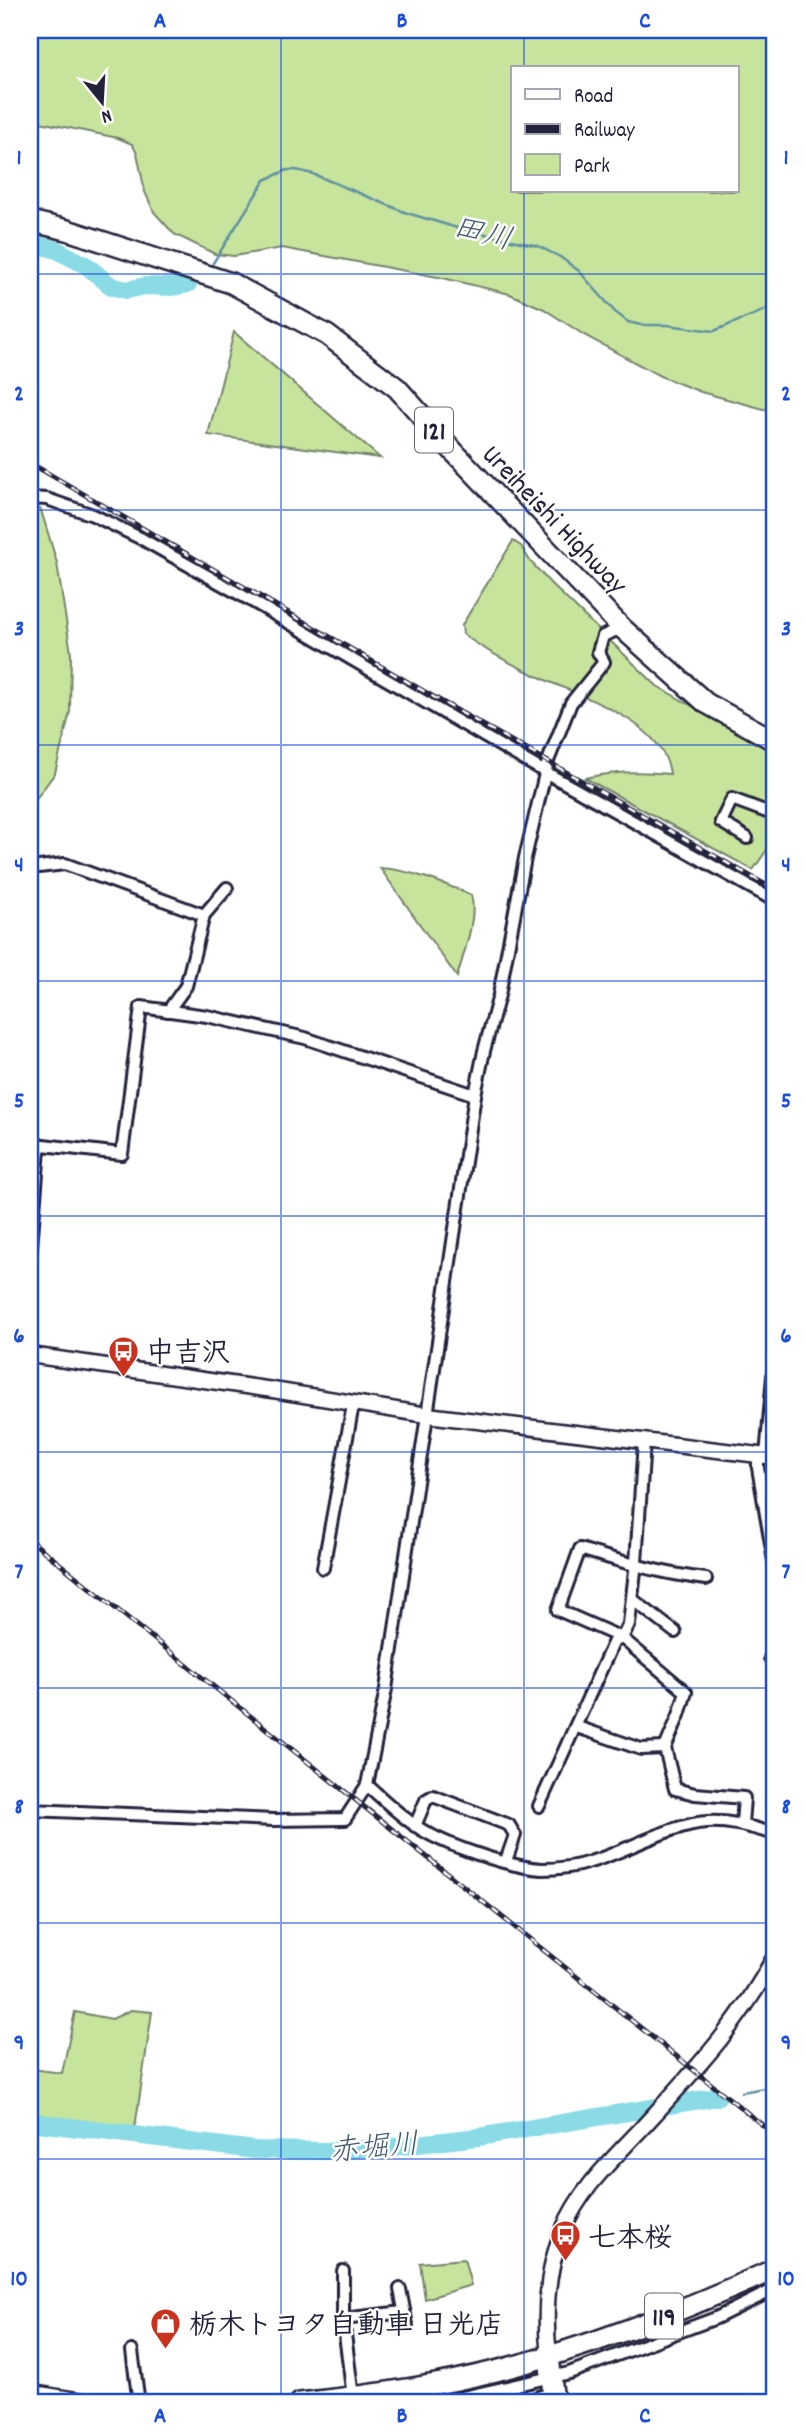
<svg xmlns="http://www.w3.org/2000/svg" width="805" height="2433" font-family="Dekko,'Klee One',sans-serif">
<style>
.green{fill:#c7e49c;stroke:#74836c;stroke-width:2;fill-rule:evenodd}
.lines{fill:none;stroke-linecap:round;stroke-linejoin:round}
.stream{stroke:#6091a2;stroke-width:2.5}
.river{stroke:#8adbe6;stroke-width:18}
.street-casing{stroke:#22223b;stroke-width:16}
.secondary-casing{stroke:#22223b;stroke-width:19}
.highway-casing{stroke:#22223b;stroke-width:24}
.street{stroke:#fff;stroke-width:10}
.secondary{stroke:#fff;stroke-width:14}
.highway{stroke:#fff;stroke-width:19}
.rail-casing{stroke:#22223b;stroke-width:5}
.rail{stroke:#fff;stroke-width:2.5;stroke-dasharray:8;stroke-linecap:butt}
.grid{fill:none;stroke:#1d4ed8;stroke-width:2;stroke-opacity:0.55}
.labels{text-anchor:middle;stroke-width:5;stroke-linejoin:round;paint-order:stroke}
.shield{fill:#fff;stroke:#646476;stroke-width:2}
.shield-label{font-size:26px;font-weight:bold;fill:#22223b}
.street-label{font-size:28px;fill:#22223b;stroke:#fff}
.poi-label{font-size:28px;font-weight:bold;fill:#22223b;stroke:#fff;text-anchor:start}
.water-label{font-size:30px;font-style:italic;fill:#415a6e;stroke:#fff}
.neatline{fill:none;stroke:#1d4ed8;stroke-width:2.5}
.grid-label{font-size:23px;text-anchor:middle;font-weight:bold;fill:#1d4ed8}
</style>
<rect width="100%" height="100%" fill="#fff"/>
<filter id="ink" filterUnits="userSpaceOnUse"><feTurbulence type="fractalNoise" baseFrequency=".0143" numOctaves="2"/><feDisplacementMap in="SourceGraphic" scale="14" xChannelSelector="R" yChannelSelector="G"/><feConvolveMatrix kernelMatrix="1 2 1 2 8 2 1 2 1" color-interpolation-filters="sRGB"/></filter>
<g filter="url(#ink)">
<g class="green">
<path d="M 30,30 L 205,30 L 224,37 L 243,30 L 775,30 L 775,412 L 701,392 L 660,376 L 584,335 L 544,309 L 510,294 L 443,278 L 282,248 L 234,256 L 215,254 L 174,234 L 154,212 L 145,192 L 137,153 L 132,144 L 118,138 L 30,120 ZM 513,68 L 737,68 L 737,191 L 513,191 Z"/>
<polygon points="234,332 380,458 208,435"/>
<polygon points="30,501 41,510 57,563 71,653 70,712 55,773 30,807"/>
<path d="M 513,541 L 521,546 L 530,561 L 550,583 L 657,686 L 722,723 L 775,742 L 775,838 L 753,870 L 585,778 C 614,771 641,771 670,774 C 664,723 588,699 548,681 C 523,670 483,650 463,634 L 462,625 Z"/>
<path d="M 380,868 C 411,870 443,883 471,895 C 478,915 463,956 457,977 Z"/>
<polygon points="131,2010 152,2012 135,2128 30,2114 30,2069 62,2073 75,2012 112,2019"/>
<polygon points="464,2259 471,2285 425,2299 420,2263"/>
</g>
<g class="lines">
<g class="stream">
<polyline points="213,263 265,180 287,170 296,170 313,174 407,213 454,227 538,246 560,257 579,271 615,312 628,322 641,325 667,325 714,331 775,306"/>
<polyline points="742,2092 775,2086"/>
</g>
<g class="river">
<polyline points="30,246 36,244 57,250 87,266 111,286 127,290 145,286 172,287 188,284"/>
<polyline points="30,2122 255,2150 329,2151 392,2147 478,2137 717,2097"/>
</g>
<defs>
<g id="street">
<polyline points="30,498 47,499 93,515 142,539 250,600 545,772 775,901"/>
<polyline points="747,838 721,822 732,799 775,815"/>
<polyline points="30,868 65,864 204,915"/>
<polyline points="168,1011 186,986 204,915 227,888"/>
<polyline points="30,1260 39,1149 43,1145 122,1154 141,1007 207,1016 305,1038 475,1095"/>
<polyline points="758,1455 758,1468 775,1567"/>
<polyline points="766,1456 775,1353"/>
<polyline points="323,1568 353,1405"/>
<path d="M 706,1579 C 663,1574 622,1562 580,1549 L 558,1610 L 622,1638 L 686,1692 L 679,1715 L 665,1748 L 675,1789 L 695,1794 L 744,1798 L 742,1824"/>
<polyline points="632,1599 675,1632"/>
<polyline points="770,1658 775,1657"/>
<polyline points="577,1727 641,1749 665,1748"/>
<path d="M 367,1785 C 383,1799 398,1814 416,1826 C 443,1845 509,1867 542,1869 C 558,1869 575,1867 590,1862 C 626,1852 671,1824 707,1822 C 730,1820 753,1828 775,1834"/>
<polyline points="539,1806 614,1641 622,1638 629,1624 636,1562 644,1442"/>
<polyline points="30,1810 274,1820 345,1819 367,1785 386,1689 475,1095 484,1051 499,995 525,858 548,761 571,703 604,662 598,652 603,636 622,628"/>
<polyline points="415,1826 426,1800 433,1796 509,1825 515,1835 506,1861"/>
<polyline points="343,2271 343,2319 353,2397"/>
<polyline points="400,2289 407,2325"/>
<polyline points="343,2319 403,2312"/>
<polyline points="132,2351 139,2403"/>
<polyline points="437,2403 569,2373 716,2318 775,2289"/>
<polyline points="522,2403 553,2392"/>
</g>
<g id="secondary">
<polyline points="30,1355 273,1390 427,1415 775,1457"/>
<path d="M 549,2356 C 544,2313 546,2271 563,2230 C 579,2190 612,2160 641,2129 C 693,2072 739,2025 775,1956"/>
</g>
<g id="highway">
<polyline points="30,221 67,230 231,283 327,335 397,388 454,452 622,628 706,703 775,741"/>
<polyline points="549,2356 554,2403"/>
<polyline points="30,2395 80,2403"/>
<path d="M 300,2403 C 360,2396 420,2389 479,2375 C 581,2351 679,2312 775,2269"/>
</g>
</defs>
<use href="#street" class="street-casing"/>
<use href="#secondary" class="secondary-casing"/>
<use href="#highway" class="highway-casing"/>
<use href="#street" class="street"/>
<use href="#secondary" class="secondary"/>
<use href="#highway" class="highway"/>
<defs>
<g id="rail">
<polyline points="30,463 444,703 775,890"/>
<polyline points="30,1540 775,2135"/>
</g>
</defs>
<use href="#rail" class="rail-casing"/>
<use href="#rail" class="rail"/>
</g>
</g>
<path class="grid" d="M 281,30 L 281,2403M 524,30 L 524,68M 524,191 L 524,2403M 30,274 L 775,274M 30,510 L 775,510M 30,745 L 775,745M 30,981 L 775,981M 30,1216 L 775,1216M 30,1452 L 775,1452M 30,1688 L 775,1688M 30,1923 L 775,1923M 30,2159 L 775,2159"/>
<defs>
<symbol id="bus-pin" viewBox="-11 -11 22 30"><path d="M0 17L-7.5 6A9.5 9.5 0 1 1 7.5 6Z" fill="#c8321e" stroke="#fff"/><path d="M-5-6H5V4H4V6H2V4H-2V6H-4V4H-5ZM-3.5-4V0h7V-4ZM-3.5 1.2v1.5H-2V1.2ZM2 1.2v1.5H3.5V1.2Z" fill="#fff"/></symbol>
<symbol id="shop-pin" viewBox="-11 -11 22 30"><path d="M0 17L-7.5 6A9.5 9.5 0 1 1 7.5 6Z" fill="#c8321e" stroke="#fff"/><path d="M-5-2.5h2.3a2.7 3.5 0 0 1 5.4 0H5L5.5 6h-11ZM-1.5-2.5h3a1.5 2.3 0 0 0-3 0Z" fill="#fff"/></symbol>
</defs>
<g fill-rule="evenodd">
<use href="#bus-pin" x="106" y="1334" width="35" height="47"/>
<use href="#bus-pin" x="548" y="2218" width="35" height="47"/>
<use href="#shop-pin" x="148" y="2306" width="35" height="47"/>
</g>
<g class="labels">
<g class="shield">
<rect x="415" y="407.5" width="38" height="45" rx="5"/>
<rect x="645" y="2293.5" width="38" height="45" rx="5"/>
</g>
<g class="shield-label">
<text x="434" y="439">121</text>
<text x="664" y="2325">119</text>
</g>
<g class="street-label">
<text transform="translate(556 518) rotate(46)" y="10">Ureiheishi Highway</text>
</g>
<g class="poi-label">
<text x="146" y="1361">中吉沢</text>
<text x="588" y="2246">七本桜</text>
<text x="189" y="2333">栃木トヨタ自動車 日光店</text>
</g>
<g class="water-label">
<text transform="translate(483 232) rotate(14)" y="10">田川</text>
<text transform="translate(374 2146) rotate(-5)" y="10">赤堀川</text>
</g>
</g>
<rect width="805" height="2433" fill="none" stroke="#fff" stroke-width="77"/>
<rect x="511" y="66" width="228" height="126" fill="#ffffff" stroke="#a7a7b1" stroke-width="2"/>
<rect x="525" y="89" width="35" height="10" fill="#ffffff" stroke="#a7a7b1" stroke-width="2"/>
<text x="574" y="102" font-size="21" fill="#22223b">Road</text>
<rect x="525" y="124" width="35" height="10" fill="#22223b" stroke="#a7a7b1" stroke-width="2"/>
<text x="574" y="136" font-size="21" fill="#22223b">Railway</text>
<rect x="525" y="154" width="35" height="21" fill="#c7e49c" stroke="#a7a7b1" stroke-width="2"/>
<text x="574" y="172" font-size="21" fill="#22223b">Park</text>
<g transform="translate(102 102) rotate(162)" stroke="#ffffff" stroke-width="5" paint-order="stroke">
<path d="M0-5L12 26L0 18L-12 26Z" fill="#22223b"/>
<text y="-10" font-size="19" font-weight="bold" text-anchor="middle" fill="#22223b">N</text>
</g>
<rect x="38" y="38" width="728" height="2356" class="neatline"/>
<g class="grid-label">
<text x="160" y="27">A</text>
<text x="402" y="27">B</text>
<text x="645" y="27">C</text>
<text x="19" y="164">1</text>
<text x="786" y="164">1</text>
<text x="19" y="400">2</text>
<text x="786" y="400">2</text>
<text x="19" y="635">3</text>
<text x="786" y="635">3</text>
<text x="19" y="871">4</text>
<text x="786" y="871">4</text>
<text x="19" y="1107">5</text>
<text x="786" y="1107">5</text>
<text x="19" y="1342">6</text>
<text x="786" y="1342">6</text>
<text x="19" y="1578">7</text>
<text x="786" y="1578">7</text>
<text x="19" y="1813">8</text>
<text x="786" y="1813">8</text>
<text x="19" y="2049">9</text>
<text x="786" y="2049">9</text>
<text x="19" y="2285">10</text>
<text x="786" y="2285">10</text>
<text x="160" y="2422">A</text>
<text x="402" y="2422">B</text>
<text x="645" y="2422">C</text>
</g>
</svg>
